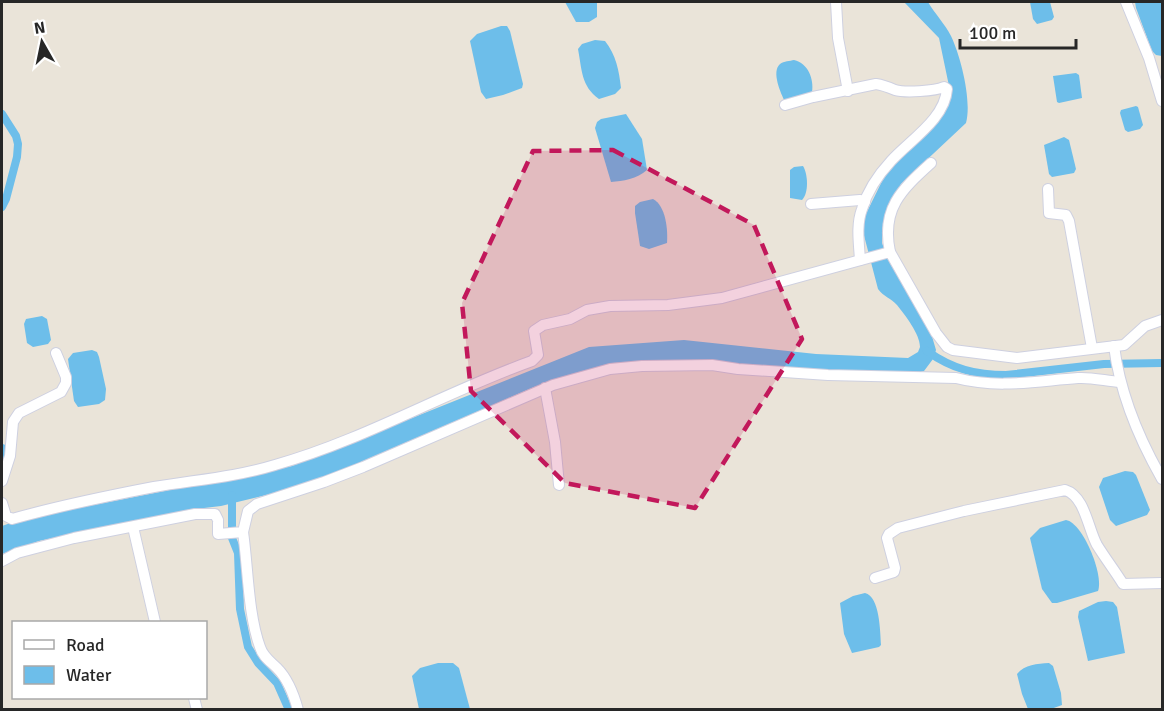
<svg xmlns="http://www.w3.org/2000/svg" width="1164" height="711" font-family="Signika,sans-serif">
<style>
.water{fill:#6dbeea}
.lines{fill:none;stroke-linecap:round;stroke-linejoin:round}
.canal{stroke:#6dbeea;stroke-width:8}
.minor-casing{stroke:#ced0e0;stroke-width:12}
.minor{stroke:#fff;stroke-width:10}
.marked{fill:#c2185b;fill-opacity:0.2;stroke:#c2185b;stroke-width:4.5;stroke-dasharray:12 8;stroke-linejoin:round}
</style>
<rect width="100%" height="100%" fill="#eae4d9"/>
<g class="water">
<polygon points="565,2 597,2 597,17 589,22 576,22"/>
<path d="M 904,2 L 928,2 C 935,14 945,24 951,36 C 961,57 972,101 966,123 L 901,184 L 889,204 L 882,229 L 882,243 L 891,265 L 931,333 L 936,350 L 933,359 L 924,371 L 909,375 L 888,376 L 671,360 L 612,363 L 534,387 L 308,485 L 221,506 L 187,510 L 39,541 L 2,554 L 2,526 L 22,519 L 292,466 L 589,347 L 684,340 L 816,354 L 908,358 L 918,352 L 920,347 C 920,334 905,315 897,305 C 891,298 884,297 878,289 L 861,224 L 887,171 L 942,113 L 949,86 L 939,38 Z"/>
<polygon points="1030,2 1050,2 1054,17 1052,20 1037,24 1033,19"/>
<polygon points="1135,2 1162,2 1162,56 1156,55 1152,51 1136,8"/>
<polygon points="501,26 507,26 510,31 523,84 522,88 503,95 486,99 481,92 470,41 477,34"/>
<path d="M 595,40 L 605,41 C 616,55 619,70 621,88 L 615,94 L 599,99 C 581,86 582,70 578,49 L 582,44 Z"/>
<path d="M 794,60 C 808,63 814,79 812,92 L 785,102 C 781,93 771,72 780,64 C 784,61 790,61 794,60 Z"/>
<polygon points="1076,73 1079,75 1082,98 1059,103 1057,102 1053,76"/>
<polygon points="1136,106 1138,107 1143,125 1140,129 1128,132 1125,130 1120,113 1121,110"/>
<path d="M 626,114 L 642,139 L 647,170 C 637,179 623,181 611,182 L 595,128 L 597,122 L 601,119 Z"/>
<polygon points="1064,137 1069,140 1076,169 1074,173 1052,177 1049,174 1044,145"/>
<path d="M 803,166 C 808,174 809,193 802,200 L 790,198 L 790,170 L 794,167 Z"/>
<path d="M 653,199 C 666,206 668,230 667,243 L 649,249 L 640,246 L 635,213 L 635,206 L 640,202 Z"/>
<polygon points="42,316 47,319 51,340 48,344 33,347 27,343 24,324 26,319"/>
<polygon points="92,350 97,352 99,357 106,389 105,400 99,404 78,407 74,401 68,359 73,353"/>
<polygon points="1125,471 1133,472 1136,475 1150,510 1147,515 1116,526 1110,520 1099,487 1103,478"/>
<path d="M 1066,520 C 1083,523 1104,575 1098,591 L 1057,603 L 1052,603 L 1042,589 L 1030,538 L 1040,528 Z"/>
<path d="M 865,593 C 880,597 880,631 881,645 L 879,647 L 852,653 L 844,634 L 840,603 L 853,596 Z"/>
<polygon points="1106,601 1113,602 1117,607 1125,653 1088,661 1078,617 1079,611 1098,602"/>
<polygon points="438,663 453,663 459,668 470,709 419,709 412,676 420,668"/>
<path d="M 1049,663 L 1053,666 L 1061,693 L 1062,705 L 1051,709 L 1028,709 L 1022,694 L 1017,674 C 1025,664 1037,664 1049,663 Z"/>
</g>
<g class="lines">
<g class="canal">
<polyline points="2,114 16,136 18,144 17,157 6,199 2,207"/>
<path d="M 927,351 C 952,369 976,375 1006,375 L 1104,364 L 1162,363"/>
<polyline points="2,448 2,455"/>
<polyline points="232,495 232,538 238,553 240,609 248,647 258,663 277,683 289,710"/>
</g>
<defs>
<g id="minor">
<polyline points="836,2 838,38 848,91"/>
<polyline points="1126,2 1149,58 1162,101"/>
<path d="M 785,105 L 813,97 L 876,84 C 883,85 888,87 895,90 C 905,93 935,91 944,87 L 947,89 C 945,119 910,140 891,161 C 879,174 867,192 862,209 C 856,225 859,243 860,260"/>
<polyline points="1048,189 1049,213 1066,215 1069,221 1092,348"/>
<polyline points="811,204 860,200 865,202"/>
<path d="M 890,252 C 881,209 901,190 931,163"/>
<path d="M 1114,346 C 1120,394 1138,437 1162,479"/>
<polyline points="545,388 555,442 559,485"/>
<polyline points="2,481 10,456 13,422 19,413 61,392 66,383 66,377 56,353"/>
<path d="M 2,503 L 6,516 L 12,519 C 59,506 107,496 154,487 C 195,480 236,477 275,465 C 364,440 445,392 532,361 L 538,355 L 534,331 L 543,325 L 570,319 L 587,310 L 610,306 L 668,305 L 722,298 L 890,252 L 936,333 L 947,347 L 953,350 L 1017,358 L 1124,345 L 1145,326 L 1162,320"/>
<polyline points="133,527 155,622"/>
<path d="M 243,532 C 248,567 248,614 260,647 C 263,657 270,661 277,668 C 288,679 294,695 298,710"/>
<path d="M 2,561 L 17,553 L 74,538 L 195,514 L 215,514 L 218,520 L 218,534 L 243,532 L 248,511 L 257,504 L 324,482 L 363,467 L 553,385 L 610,369 L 642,366 L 712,365 L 738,369 L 828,375 L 956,378 C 998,389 1036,381 1078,378 C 1091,377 1106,381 1120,382"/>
<path d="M 875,578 L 894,572 L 895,568 L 887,538 L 889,534 L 898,528 L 964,511 L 1065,490 C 1085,496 1088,529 1097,545 C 1105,558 1115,571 1123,584 L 1162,583"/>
<polyline points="194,698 197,710"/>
</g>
</defs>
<use href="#minor" class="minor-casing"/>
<use href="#minor" class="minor"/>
</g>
<path class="marked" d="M 613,150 L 754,225 L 802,339 L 695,508 L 565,483 L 471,391 L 462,303 L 533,151 Z"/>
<rect width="1164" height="711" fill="none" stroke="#272727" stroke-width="6"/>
<rect x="12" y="621" width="195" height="78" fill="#ffffff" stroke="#a9a9a9" stroke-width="1.5"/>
<rect x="24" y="640" width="30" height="9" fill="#ffffff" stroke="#a9a9a9" stroke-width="1.5"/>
<text x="66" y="651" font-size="18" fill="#272727">Road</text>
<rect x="24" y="666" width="30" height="18" fill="#6dbeea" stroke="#a9a9a9" stroke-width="1.5"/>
<text x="66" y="681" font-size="18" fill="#272727">Water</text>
<g transform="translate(42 42) rotate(351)" stroke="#ffffff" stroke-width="4.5" paint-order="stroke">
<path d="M0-4.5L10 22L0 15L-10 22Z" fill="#272727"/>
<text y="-9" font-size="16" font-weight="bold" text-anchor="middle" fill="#272727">N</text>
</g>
<path d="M960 39v9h116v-9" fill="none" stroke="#272727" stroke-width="3"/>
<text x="969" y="39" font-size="18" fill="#272727" stroke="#ffffff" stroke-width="4.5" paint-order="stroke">100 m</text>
</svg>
